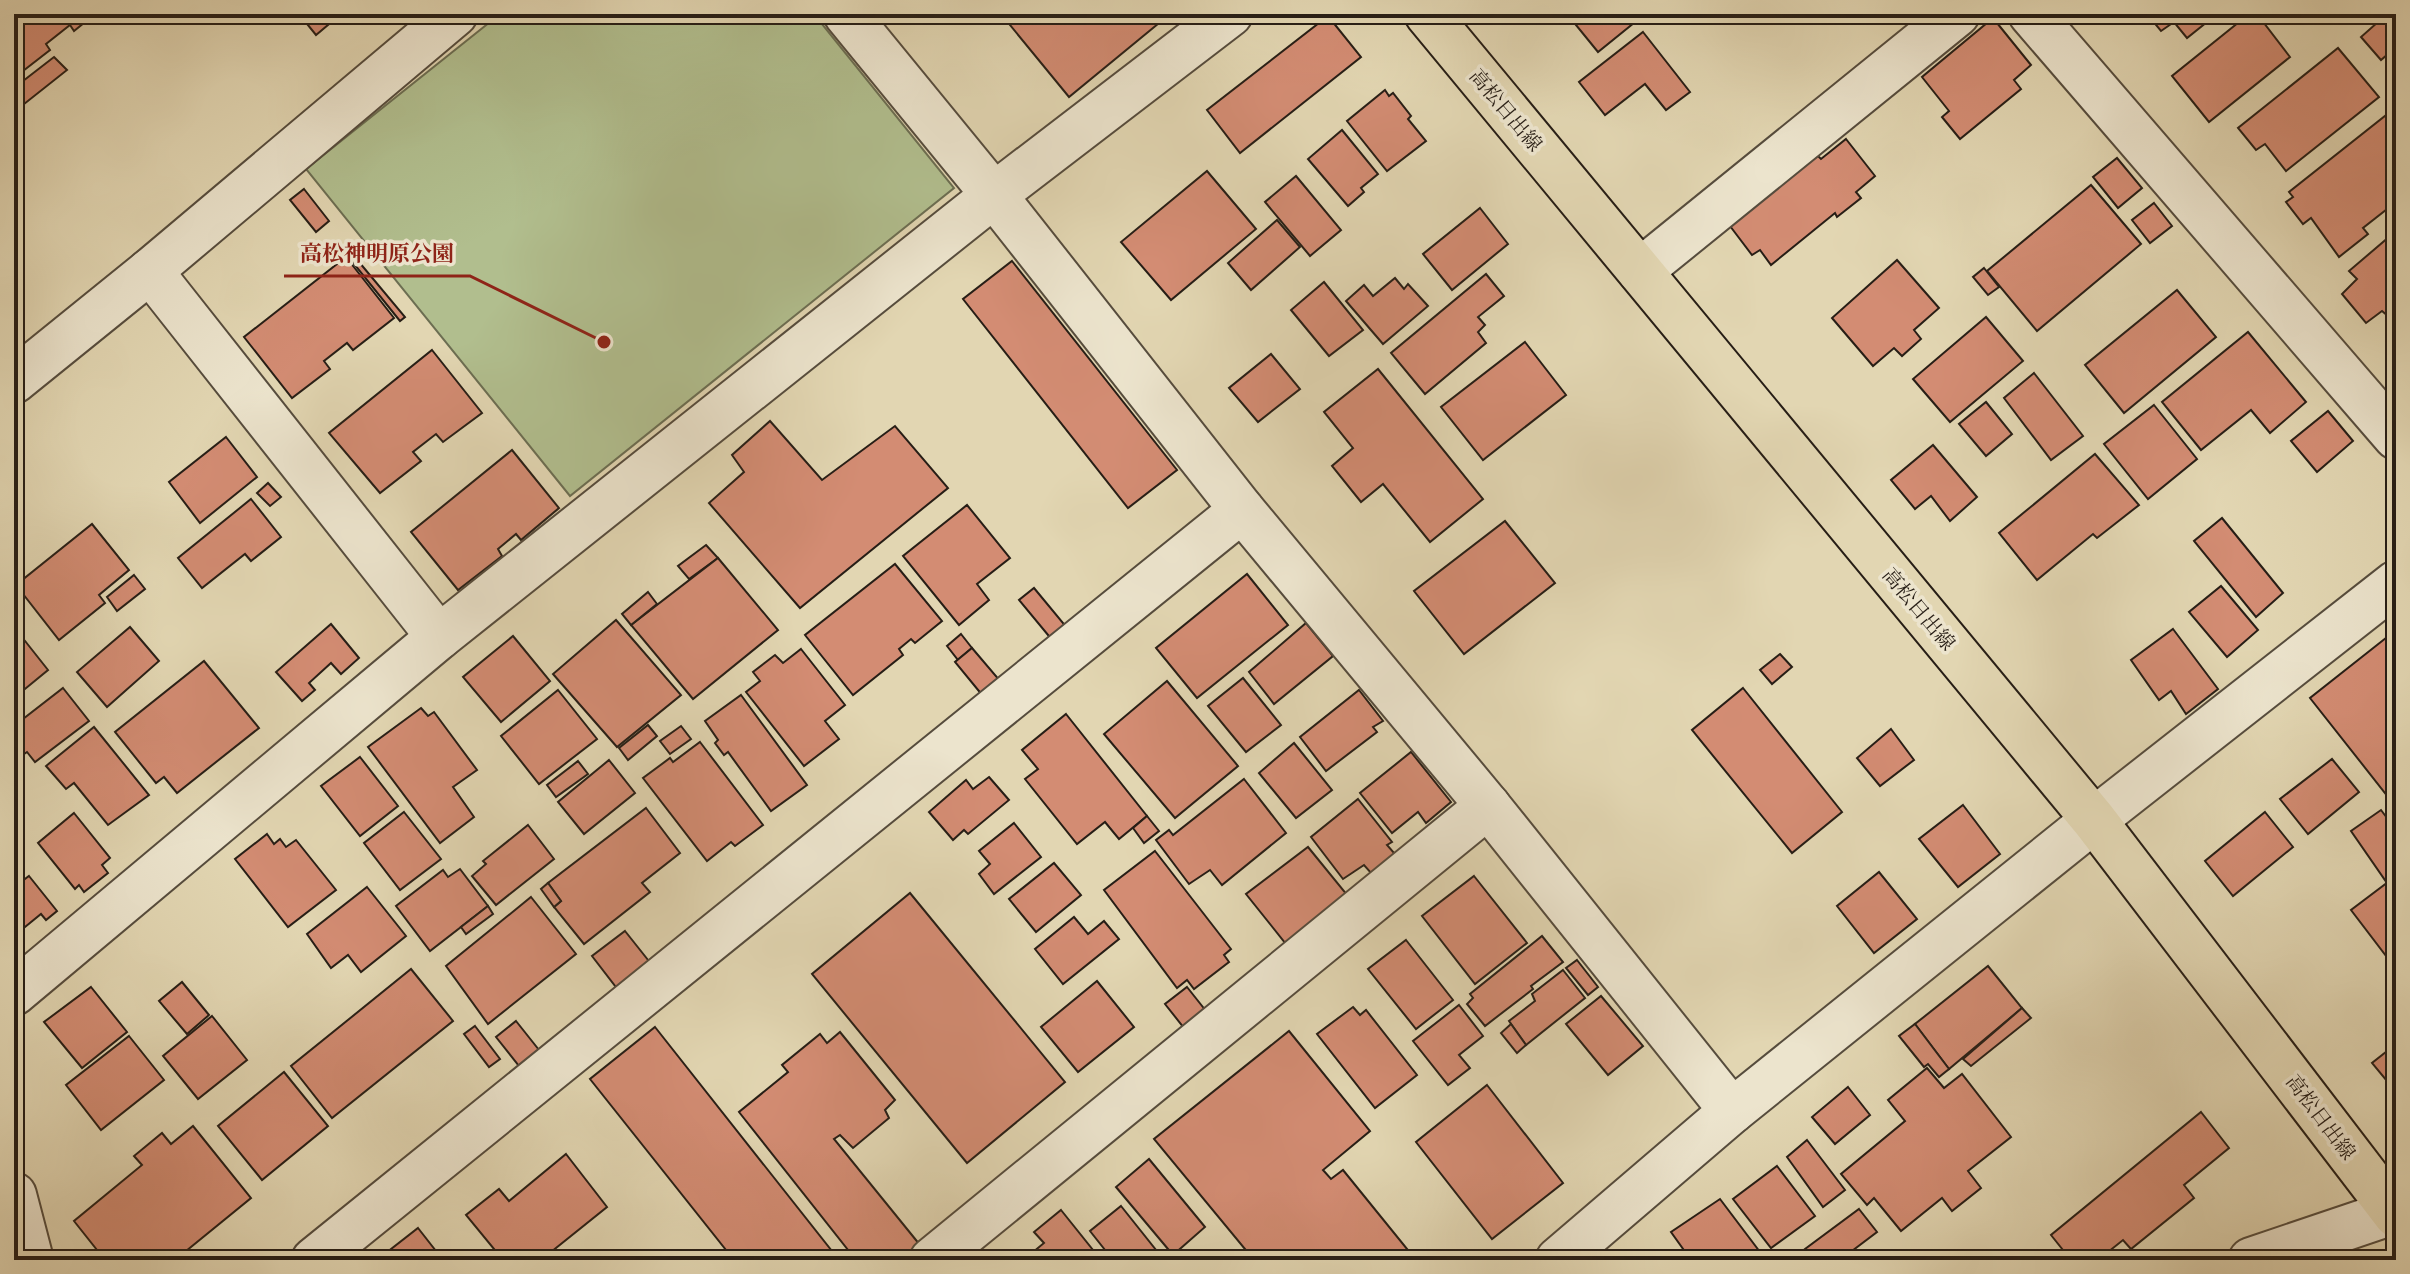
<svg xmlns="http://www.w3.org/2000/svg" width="2410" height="1274" font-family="'Libre Caslon Text','Noto Serif JP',serif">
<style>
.green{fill:#b1be8e;stroke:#6c6e52;stroke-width:2}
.building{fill:#d38c73;stroke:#271e16;stroke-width:2}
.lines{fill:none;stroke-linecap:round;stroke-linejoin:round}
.minor-casing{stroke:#564c3d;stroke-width:48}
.major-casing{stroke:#271e16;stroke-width:48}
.minor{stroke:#ece4cd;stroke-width:44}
.major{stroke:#e2d6b2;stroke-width:44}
.labels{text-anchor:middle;stroke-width:7;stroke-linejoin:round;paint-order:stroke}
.street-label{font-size:20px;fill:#271e16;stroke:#ece4cd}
.leader{fill:none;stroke:#8f2418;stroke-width:3}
.callout-dot{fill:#8f2418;stroke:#ece4cd;stroke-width:3}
.callout-label{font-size:22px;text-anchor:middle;font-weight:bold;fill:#8f2418;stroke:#ece4cd;stroke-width:7;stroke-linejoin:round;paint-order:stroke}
</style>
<rect width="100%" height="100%" fill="#e2d6b2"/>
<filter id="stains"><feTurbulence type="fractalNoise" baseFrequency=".0025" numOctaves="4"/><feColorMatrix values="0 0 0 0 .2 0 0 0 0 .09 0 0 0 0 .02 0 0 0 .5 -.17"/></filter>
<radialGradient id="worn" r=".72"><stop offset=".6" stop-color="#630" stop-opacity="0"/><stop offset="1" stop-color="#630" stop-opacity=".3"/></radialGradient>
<polygon class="green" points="500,14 814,14 954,188 570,496 306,169"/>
<g class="building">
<polygon points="14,14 95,14 74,31 70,25 46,44 50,50 14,78"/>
<polygon points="299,14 341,14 316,35"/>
<polygon points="1001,14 1170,14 1069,97"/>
<polygon points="1567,14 1645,14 1598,52"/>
<polygon points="2147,14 2217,14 2187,38 2174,22 2161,31"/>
<polygon points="2249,14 2257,14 2290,57 2209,122 2172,76"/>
<polygon points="2387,14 2396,14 2396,47 2381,60 2361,37"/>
<polygon points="1328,16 1361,57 1240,153 1207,110"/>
<polygon points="1993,18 2031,65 2014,80 2021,89 1960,139 1942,117 1949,111 1922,77"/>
<polygon points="1643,32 1690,92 1666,110 1645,84 1605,115 1579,82"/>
<polygon points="2338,48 2379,97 2286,171 2265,144 2256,150 2238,128"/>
<polygon points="54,57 67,70 14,112 14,88"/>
<polygon points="1385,90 1389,96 1393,93 1411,116 1408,119 1426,141 1387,171 1347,121"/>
<polygon points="2390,112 2396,120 2396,202 2363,228 2368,234 2339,257 2311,218 2303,224 2286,202 2293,197 2289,192"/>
<polygon points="1342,130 1378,174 1361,188 1364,192 1348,206 1308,159"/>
<polygon points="1846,139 1875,176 1856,192 1861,198 1837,217 1835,213 1771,265 1760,250 1752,255 1730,226 1817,155 1821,159"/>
<polygon points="2117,158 2142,188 2118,208 2093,177"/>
<polygon points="1207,171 1256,229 1171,300 1121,242"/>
<polygon points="1296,176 1341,230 1310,256 1265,202"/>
<polygon points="2091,185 2141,244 2037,331 1987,271"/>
<polygon points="304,189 329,221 316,232 290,200"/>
<polygon points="2154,203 2172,226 2150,243 2132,220"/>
<polygon points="1480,208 1508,244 1452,290 1423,254"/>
<polygon points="1277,220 1300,247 1251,290 1228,263"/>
<polygon points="2396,231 2396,311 2389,317 2382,311 2366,323 2342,294 2357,279 2349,271"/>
<polygon points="354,256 405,317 400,321 350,259"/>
<polygon points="346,257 394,318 353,350 347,343 324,361 330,369 292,398 244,337"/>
<polygon points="1897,260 1939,308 1914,330 1921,339 1902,356 1894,348 1873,366 1832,318"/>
<polygon points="1012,261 1177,470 1128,508 963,299"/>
<polygon points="1984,268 1999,287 1988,295 1973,277"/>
<polygon points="1486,274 1504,296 1478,317 1485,325 1478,332 1486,343 1425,394 1391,353"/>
<polygon points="1395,278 1404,289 1408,284 1428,306 1383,344 1346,301 1364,285 1373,296"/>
<polygon points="1324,282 1363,330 1329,356 1291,310"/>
<polygon points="2177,290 2216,337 2124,413 2085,365"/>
<polygon points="1986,317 2023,361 1950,422 1913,379"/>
<polygon points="2248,332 2306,402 2270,433 2251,410 2201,450 2162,402"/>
<polygon points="1525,342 1566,395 1483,460 1441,407"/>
<polygon points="432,350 482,413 443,442 436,434 413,452 421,461 380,493 329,433"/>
<polygon points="1271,354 1300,389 1258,422 1229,388"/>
<polygon points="1378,369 1483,499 1430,542 1383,484 1361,502 1332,466 1353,448 1324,412"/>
<polygon points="2034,373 2083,436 2051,460 2004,398"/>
<polygon points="1986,402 2012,434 1986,456 1959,424"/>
<polygon points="2154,405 2197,459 2148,499 2104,444"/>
<polygon points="2328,411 2353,441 2317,472 2291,441"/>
<polygon points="770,421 822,480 895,426 948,488 800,608 709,503 744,472 732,455"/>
<polygon points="226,437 257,477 200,523 169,482"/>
<polygon points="1933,445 1977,497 1950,521 1931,496 1915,509 1891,480"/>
<polygon points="512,450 559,508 521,540 516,534 498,549 502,556 458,590 411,532"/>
<polygon points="2095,454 2139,505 2097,538 2093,534 2037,580 1999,533"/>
<polygon points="268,483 281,497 270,506 257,493"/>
<polygon points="251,499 281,537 251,561 245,554 202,588 178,558"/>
<polygon points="967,505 1010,558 977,584 989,600 959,625 903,556"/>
<polygon points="2222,518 2283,593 2256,617 2194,541"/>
<polygon points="1505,521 1555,583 1464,654 1414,591"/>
<polygon points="92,524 129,570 99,595 105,603 59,640 16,585"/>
<polygon points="706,545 718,558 689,579 678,566"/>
<polygon points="718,558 778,630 693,699 631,625"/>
<polygon points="895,564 942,621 915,643 911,639 899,649 903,655 853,695 805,635"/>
<polygon points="1247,574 1288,625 1197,698 1156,648"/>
<polygon points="134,575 145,589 117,611 107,597"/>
<polygon points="2221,586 2258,630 2227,657 2189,612"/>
<polygon points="1034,588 1068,629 1053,641 1019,600"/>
<polygon points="648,592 657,604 631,625 622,614"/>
<polygon points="616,620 681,695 617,747 553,674"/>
<polygon points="1306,623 1333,656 1274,704 1249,672"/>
<polygon points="331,624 359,658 341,674 331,663 309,683 315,690 302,701 276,672"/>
<polygon points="14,627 48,670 14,698"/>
<polygon points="130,627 159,661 107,707 77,672"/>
<polygon points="2173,629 2218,689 2186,714 2171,691 2159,700 2131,660"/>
<polygon points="2396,630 2396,807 2310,698"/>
<polygon points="961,634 972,648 958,660 947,646"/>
<polygon points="513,636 550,681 501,722 463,677"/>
<polygon points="972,648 1001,682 983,696 955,662"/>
<polygon points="801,649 845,705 825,721 839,739 804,766 746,692 760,681 753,672 775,655 783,663"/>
<polygon points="1780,654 1792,667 1772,684 1760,670"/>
<polygon points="204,661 259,728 177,793 164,777 156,783 115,732"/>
<polygon points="1243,678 1281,725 1246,752 1208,706"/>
<polygon points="1167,681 1238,766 1175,818 1104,734"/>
<polygon points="63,688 89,721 35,762 27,752 14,761 14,726"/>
<polygon points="1743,688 1842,812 1792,853 1692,730"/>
<polygon points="558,690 597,739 539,784 501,736"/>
<polygon points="1359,690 1383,721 1373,727 1377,732 1326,771 1300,737"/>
<polygon points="741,695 807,785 771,811 728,752 724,755 715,743 718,740 705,721"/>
<polygon points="421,708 428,716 434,712 477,770 453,787 474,817 440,843 368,747"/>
<polygon points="1066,714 1147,816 1119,839 1105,822 1077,844 1025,779 1038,769 1022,750"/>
<polygon points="648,725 657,736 628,760 619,748"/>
<polygon points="681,726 691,739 670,754 660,741"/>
<polygon points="94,727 149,795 108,825 74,783 66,789 46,766"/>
<polygon points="1891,729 1914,760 1880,786 1857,758"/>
<polygon points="700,742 763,825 735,846 731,842 707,861 643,778 670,758 673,762"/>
<polygon points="1294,743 1332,790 1296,818 1259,773"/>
<polygon points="1411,752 1451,802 1426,823 1418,812 1392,833 1360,793"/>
<polygon points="360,757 398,806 360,836 321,786"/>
<polygon points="2332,759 2359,792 2308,834 2280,799"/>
<polygon points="609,760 635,793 584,834 558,802"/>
<polygon points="578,761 588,774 556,797 547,785"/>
<polygon points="989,777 1009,800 968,834 964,830 953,840 929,812 966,780 973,789"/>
<polygon points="1244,779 1286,833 1222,885 1210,870 1189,884 1156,840 1169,830 1173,835"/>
<polygon points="1358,799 1392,842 1387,845 1395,854 1371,873 1364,865 1343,879 1311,837"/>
<polygon points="1963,805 2000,854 1958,887 1919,839"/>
<polygon points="646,808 680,853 642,883 650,892 584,944 554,907 561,901 548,883"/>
<polygon points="2381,810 2396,830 2396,876 2387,883 2351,831"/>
<polygon points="404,812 441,859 400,890 364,843"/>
<polygon points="2265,812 2293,847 2233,896 2205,861"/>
<polygon points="74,813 110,858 102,865 108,873 84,892 79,885 75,889 38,843"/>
<polygon points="1147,816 1159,831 1144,843 1133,828"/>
<polygon points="1014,823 1041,857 994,894 979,874 990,864 979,851"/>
<polygon points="528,825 554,859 496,905 472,876 486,864 483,861"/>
<polygon points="267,834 274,844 280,839 286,847 296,840 336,890 288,927 235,859"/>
<polygon points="1308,847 1348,896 1286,944 1246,894"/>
<polygon points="1155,851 1231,949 1224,955 1229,962 1194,989 1187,980 1177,988 1104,890"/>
<polygon points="1054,863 1081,895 1036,932 1009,899"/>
<polygon points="460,869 488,906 430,951 396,906 443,870 448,877"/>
<polygon points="1879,872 1917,919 1874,953 1837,906"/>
<polygon points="29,876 57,911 46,920 41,914 14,936 14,882 17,885"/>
<polygon points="1474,876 1527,943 1475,984 1422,916"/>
<polygon points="2396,876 2396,969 2351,910"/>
<polygon points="548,883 561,901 554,907 541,889"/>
<polygon points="367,887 406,936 361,972 348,955 331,968 307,934"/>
<polygon points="910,893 1065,1082 967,1163 812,974"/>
<polygon points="531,897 576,954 488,1024 446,966"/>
<polygon points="488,906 493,914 466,934 461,927"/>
<polygon points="1074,917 1088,934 1104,921 1119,939 1063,984 1035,949"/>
<polygon points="625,931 652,965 619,991 592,956"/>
<polygon points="1542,936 1563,962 1531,986 1533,989 1485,1026 1467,1004 1473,998 1470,994"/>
<polygon points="1406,940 1453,1000 1416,1029 1368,969"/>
<polygon points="1577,960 1598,987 1588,995 1566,968"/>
<polygon points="1988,966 2022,1008 1949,1069 1915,1024"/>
<polygon points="411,969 453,1021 332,1118 291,1066"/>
<polygon points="1563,970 1585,998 1526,1045 1509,1021 1535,1001 1532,994"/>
<polygon points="1097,981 1134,1027 1078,1072 1041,1027"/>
<polygon points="182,982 209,1015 187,1034 159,1001"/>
<polygon points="91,987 127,1032 82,1068 44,1022"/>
<polygon points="1187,987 1210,1016 1188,1033 1165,1004"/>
<polygon points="1601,996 1643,1046 1608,1075 1566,1024"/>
<polygon points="1459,1005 1483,1036 1459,1055 1470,1068 1448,1085 1413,1041"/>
<polygon points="1353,1007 1360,1015 1366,1010 1417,1075 1375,1108 1317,1034"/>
<polygon points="2022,1008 2031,1018 1971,1066 1963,1059"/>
<polygon points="212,1016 247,1060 198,1099 163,1056"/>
<polygon points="516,1021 543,1055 523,1071 496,1037"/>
<polygon points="1511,1024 1526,1045 1517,1053 1501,1033"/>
<polygon points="1915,1024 1949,1069 1939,1077 1928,1064 1924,1067 1899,1036"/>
<polygon points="475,1026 500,1059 489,1067 464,1034"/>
<polygon points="655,1027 839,1260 734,1260 590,1079"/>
<polygon points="1289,1031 1370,1131 1323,1170 1331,1179 1343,1170 1416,1260 1254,1260 1154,1139"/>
<polygon points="840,1032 895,1100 885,1110 889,1118 853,1148 840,1135 834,1139 920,1245 903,1260 856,1260 739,1112 788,1072 782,1065 820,1034 827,1043"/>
<polygon points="129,1036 164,1080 101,1130 66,1085"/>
<polygon points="2396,1044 2396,1092 2372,1063"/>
<polygon points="1927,1068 1944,1088 1962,1074 2011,1137 1968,1171 1981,1188 1952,1211 1942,1198 1901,1231 1874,1198 1867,1205 1841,1174 1905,1121 1888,1100"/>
<polygon points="284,1072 328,1126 262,1180 218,1126"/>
<polygon points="1487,1085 1563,1183 1492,1239 1416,1142"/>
<polygon points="1848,1087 1870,1115 1835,1144 1812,1117"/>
<polygon points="2201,1112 2229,1148 2184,1185 2194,1198 2131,1249 2123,1240 2098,1260 2071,1260 2051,1235"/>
<polygon points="193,1126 251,1198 175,1260 105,1260 74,1221 142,1165 134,1156 162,1133 171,1144"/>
<polygon points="1807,1140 1845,1190 1823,1207 1787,1157"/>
<polygon points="566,1154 607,1207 541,1260 503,1260 466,1215 499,1189 509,1201"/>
<polygon points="1149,1159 1205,1227 1173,1255 1116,1187"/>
<polygon points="1777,1166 1815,1216 1771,1248 1733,1199"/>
<polygon points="1720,1199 1766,1260 1691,1260 1671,1232"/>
<polygon points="1121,1206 1164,1260 1113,1260 1090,1231"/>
<polygon points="1859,1209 1877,1232 1840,1260 1812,1260 1805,1249"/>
<polygon points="1061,1210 1101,1260 1037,1260 1032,1253 1044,1243 1034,1232"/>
<polygon points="418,1228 443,1260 377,1260"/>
</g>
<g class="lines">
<defs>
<g id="minor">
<polyline points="846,14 994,195 1242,510 1488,806 1732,1111 2094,820 2396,583"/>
<polyline points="2031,14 2396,437"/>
<polyline points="150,271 439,637"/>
<polyline points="1640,271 1957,14"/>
<polyline points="14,381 150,271 455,14"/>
<polyline points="14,993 439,637 994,195 1230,14"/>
<polyline points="14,1195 31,1260"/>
<polyline points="314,1260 1242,510"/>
<polyline points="932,1260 1488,806"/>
<polyline points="1558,1260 1732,1111"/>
<polyline points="2251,1260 2396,1211"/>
</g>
<polyline id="major" points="1427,14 2094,820 2396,1215"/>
</defs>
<use href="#minor" class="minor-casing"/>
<use href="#major" class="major-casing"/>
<use href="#minor" class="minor"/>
<use href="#major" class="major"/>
</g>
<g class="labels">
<g class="street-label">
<text transform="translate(1506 110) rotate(50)" y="7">高松日出線</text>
<text transform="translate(1919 609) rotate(50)" y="7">高松日出線</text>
<text transform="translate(2321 1117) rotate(53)" y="7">高松日出線</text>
</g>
</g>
<path class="leader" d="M604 342L470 276H284"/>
<circle class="callout-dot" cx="604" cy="342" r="8"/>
<g class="callout-label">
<text x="377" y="261">高松神明原公園</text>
</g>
<rect width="2410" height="1274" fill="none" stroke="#e2d6b2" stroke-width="48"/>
<rect x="16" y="16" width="2378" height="1242" fill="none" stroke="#271e16" stroke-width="4"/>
<rect x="24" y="24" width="2362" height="1226" fill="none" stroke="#271e16" stroke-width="2"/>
<rect width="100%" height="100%" filter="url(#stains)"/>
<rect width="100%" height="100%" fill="url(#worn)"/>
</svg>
